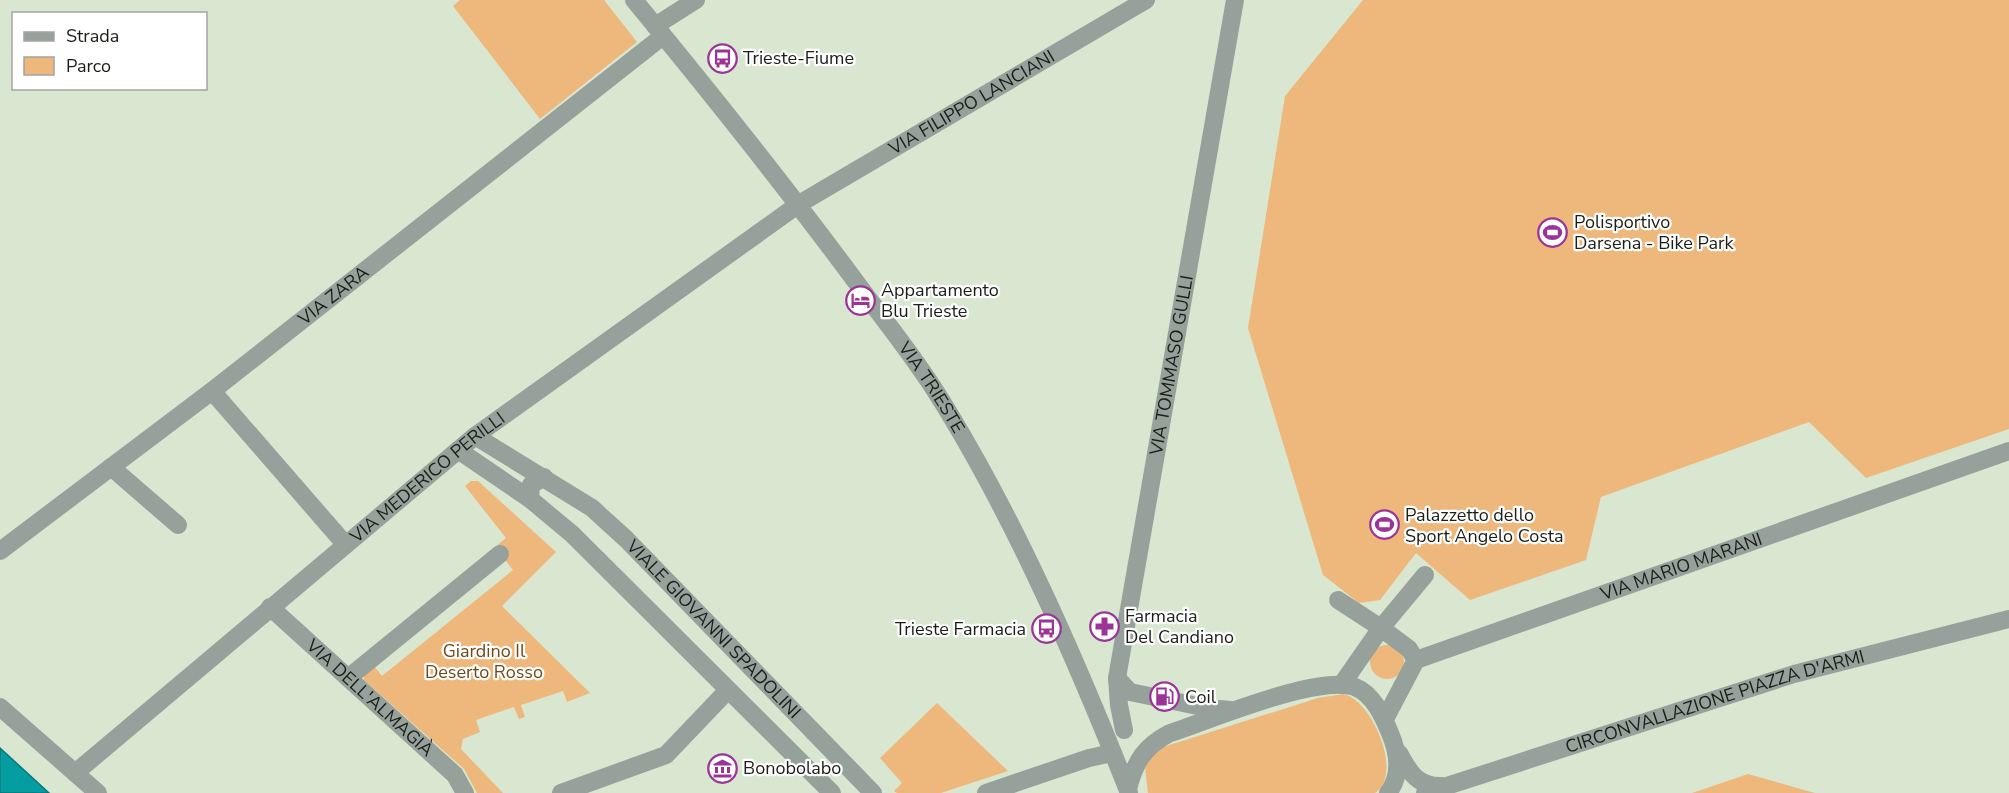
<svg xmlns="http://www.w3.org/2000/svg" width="2009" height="793" font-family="'Nunito Sans',sans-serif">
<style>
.green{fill:#eeb87d}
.water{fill:#049da2;stroke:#0b7778;stroke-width:1.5}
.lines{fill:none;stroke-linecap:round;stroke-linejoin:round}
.minor{stroke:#96a19c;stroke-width:18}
.labels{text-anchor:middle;stroke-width:4.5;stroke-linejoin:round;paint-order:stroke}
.poi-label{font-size:18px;fill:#1a1e17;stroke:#fff;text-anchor:start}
.street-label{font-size:18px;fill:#1a1e17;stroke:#fff}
.park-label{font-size:18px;fill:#704918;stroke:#fff}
</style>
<rect width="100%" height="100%" fill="#d9e7d1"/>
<g class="green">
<polygon points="460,0 604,0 637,42 540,119 453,6"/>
<polygon points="1363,0 2009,0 2009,429 1866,478 1809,422 1601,497 1586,560 1470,600 1416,553 1380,600 1359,603 1323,575 1248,328 1285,96"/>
<polygon points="471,481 478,481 556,552 502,606 590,693 567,702 563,691 521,705 525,717 519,719 514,707 476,720 480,732 463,739 461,749 503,793 477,793 464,769 364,680 364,674 374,666 382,676 513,570 495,547 506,538 465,486"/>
<circle cx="1387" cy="662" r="17"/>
<path d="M 1343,694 C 1372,699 1404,775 1375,793 L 1148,793 L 1145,767 L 1149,754 L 1160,748 L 1318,698 Z"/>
<polygon points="937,703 1008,771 941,793 897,793 894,791 902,783 880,758"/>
<polygon points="1748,774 1815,793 1692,793"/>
</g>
<polygon class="water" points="0,748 49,793 0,793"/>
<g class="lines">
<g class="minor">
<path id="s1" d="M 634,0 C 710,92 785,186 856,282 C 888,325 922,367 949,413 C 1020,530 1079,667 1129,793"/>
<polyline points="655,26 696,0"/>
<polyline points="212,391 345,544"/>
<path id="s2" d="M 475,436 L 592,508 L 626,539 L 873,793"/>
<polyline points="458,450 530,499"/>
<polyline points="111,467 178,525"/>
<polyline points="544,477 531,485 530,499 572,534 832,793"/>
<path id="s3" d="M 0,551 L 212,391 L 663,36"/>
<polyline points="1338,600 1381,628 1425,575"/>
<path id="s4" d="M 270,607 L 455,775 L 465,793"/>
<polyline points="348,678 500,554"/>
<polyline points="1117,678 1130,692 1207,708 1231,710"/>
<polyline points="1342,684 1381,628 1409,649 1416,660"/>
<polyline points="0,707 98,793"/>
<path id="s5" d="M 1385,719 L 1416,660 L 2009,451"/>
<path id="s6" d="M 1124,730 L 1119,705 L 1117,678 L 1235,0"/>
<path d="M 1399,753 C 1409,772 1418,787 1442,786"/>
<path id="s7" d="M 75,773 L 475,436 L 799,204 L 1146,0"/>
<path d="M 1128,789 C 1135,761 1145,746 1170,733 C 1211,720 1318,674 1355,687 C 1373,694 1383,716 1390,733 C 1398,752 1402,775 1388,793"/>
<polyline points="561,793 666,755 728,690"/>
<polyline points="986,793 1089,758 1112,753"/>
<path id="s8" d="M 1425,793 L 1794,674 L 2009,619"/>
</g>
</g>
<defs>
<symbol id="bus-ring" viewBox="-11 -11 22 22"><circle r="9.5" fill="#fff" stroke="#9c3498" stroke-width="1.5"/><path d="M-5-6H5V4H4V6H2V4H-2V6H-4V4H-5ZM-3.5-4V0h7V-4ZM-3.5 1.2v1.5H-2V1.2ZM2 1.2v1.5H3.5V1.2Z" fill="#9c3498"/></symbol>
<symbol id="stadium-ring" viewBox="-11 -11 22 22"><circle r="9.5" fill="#fff" stroke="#9c3498" stroke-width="1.5"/><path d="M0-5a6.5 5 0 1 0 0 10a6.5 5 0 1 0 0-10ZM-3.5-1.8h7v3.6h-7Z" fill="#9c3498"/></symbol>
<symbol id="hotel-ring" viewBox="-11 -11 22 22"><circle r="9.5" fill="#fff" stroke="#9c3498" stroke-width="1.5"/><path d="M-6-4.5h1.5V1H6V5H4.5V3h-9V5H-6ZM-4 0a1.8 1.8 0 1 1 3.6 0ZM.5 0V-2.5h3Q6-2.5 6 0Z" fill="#9c3498"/></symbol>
<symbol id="pharmacy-ring" viewBox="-11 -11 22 22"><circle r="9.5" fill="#fff" stroke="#9c3498" stroke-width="1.5"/><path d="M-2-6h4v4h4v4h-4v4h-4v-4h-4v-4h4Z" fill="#9c3498"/></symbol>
<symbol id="fuel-ring" viewBox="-11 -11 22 22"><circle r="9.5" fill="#fff" stroke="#9c3498" stroke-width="1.5"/><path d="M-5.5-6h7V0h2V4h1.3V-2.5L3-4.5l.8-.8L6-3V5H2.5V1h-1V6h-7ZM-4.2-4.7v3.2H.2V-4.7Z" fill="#9c3498"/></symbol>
<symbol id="museum-ring" viewBox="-11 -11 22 22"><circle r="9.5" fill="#fff" stroke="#9c3498" stroke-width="1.5"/><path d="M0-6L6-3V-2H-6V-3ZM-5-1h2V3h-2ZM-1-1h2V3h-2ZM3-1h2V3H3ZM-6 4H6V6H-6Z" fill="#9c3498"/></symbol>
</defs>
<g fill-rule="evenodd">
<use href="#bus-ring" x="706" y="42" width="33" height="33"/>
<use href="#stadium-ring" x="1536" y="216" width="33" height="33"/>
<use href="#hotel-ring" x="844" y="284" width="33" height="33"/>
<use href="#stadium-ring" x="1368" y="508" width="33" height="33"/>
<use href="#pharmacy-ring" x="1088" y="610" width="33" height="33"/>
<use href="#bus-ring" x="1030" y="612" width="33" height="33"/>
<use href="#fuel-ring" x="1148" y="680" width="33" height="33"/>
<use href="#museum-ring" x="706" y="752" width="33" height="33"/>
</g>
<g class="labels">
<g class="poi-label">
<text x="743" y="64">Trieste-Fiume</text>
<text x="1574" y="228">Polisportivo<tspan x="1574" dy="21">Darsena - Bike Park</tspan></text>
<text x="881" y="296">Appartamento<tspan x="881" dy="21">Blu Trieste</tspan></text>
<text x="1405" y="521">Palazzetto dello<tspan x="1405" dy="21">Sport Angelo Costa</tspan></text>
<text x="1125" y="622">Farmacia<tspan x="1125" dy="21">Del Candiano</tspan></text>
<text x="1026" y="635" text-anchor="end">Trieste Farmacia</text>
<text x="1185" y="703">Coil</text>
<text x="743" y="774">Bonobolabo</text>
</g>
<g class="street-label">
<text dy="6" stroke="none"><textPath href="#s7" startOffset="1122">VIA FILIPPO LANCIANI</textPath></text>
<text dy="6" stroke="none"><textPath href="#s3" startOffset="420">VIA ZARA</textPath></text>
<text dy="6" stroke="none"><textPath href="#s6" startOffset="370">VIA TOMMASO GULLI</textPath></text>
<text dy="6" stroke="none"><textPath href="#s1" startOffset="489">VIA TRIESTE</textPath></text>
<text dy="6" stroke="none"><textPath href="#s7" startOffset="460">VIA MEDERICO PERILLI</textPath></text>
<text dy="6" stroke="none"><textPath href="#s5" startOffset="348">VIA MARIO MARANI</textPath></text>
<text dy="6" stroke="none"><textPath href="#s2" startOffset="309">VIALE GIOVANNI SPADOLINI</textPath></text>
<text dy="6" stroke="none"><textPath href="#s4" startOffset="135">VIA DELL'ALMAGIÀ</textPath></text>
<text dy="6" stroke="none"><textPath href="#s8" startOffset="304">CIRCONVALLAZIONE PIAZZA D'ARMI</textPath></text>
</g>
<g class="park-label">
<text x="484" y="657">Giardino Il<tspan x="484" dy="21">Deserto Rosso</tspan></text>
</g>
</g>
<rect x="12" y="12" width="195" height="78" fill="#ffffff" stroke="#a3a5a2" stroke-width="1.5"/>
<rect x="24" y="32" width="30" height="9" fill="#96a19c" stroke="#a3a5a2" stroke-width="1.5"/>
<text x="66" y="42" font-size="18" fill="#1a1e17">Strada</text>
<rect x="24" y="57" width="30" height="18" fill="#eeb87d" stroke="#a3a5a2" stroke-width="1.5"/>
<text x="66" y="72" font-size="18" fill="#1a1e17">Parco</text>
</svg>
